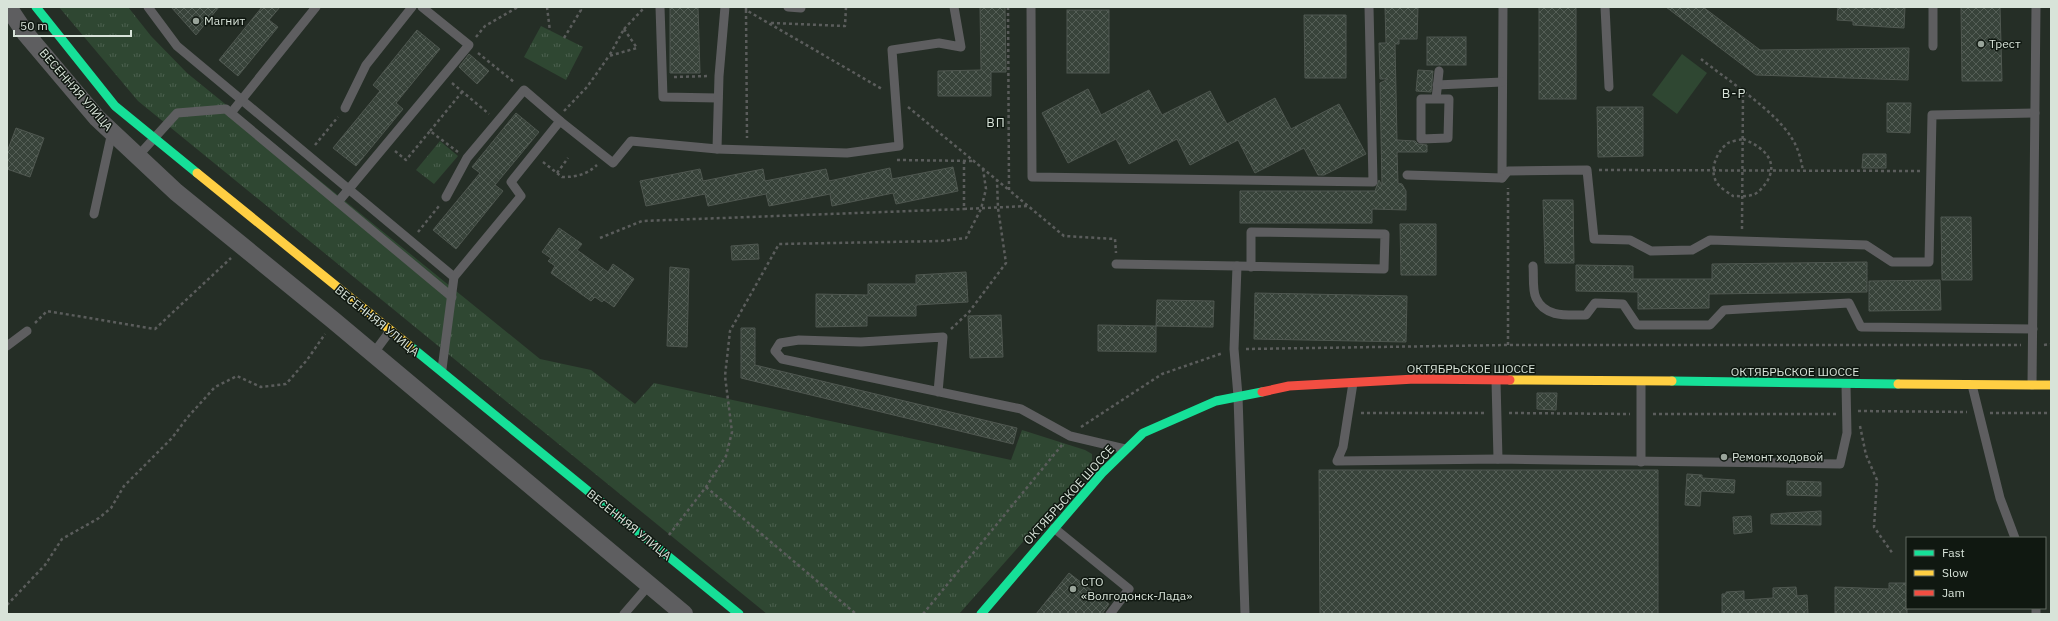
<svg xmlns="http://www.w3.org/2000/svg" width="2058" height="621" font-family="'IBM Plex Sans',sans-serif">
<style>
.grass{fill:url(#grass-tufts)}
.pitch{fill:#2f4732}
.building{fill:url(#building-cross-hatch);stroke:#4f5750}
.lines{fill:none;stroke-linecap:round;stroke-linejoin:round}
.path{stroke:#5b5d5c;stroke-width:2.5;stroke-dasharray:3 3;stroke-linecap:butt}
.lane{stroke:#5e5e60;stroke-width:9}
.street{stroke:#5e5e60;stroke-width:18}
.fast{stroke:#16e098;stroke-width:9}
.slow{stroke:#ffcf43;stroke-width:9}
.jam{stroke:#f24e42;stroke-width:9}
.poi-dot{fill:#99a49a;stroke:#101811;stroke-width:1.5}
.labels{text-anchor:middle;stroke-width:3;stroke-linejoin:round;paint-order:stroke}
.poi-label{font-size:12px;fill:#d8e3d9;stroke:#101811;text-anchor:start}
.street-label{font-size:12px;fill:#d8e3d9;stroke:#101811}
.neighbourhood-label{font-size:13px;letter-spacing:1px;fill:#d8e3d9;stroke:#101811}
</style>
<defs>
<pattern id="grass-tufts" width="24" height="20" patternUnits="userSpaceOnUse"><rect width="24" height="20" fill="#2f4732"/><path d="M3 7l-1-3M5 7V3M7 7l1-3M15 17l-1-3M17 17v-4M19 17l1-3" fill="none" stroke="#4c614f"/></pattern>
<pattern id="building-cross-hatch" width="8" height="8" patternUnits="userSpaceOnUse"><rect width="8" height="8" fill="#38433a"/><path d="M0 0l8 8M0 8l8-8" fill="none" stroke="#545e56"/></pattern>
</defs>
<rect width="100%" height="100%" fill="#252e26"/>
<g class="grass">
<polygon points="59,7 128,7 151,36 187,73 540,359 591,370 635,404 654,383 1011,460 1022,430 1085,450 1092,454 1092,464 959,614 767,614 138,101"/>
<polygon points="541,26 583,47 566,80 524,57"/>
<polygon points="440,141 458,156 434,184 416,170"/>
</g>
<polygon class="pitch" points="1682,54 1707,73 1677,114 1652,95"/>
<g class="building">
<polygon points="171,7 219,7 196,35"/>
<polygon points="262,7 280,7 269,20 278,27 238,76 219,60"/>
<polygon points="670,7 698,7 700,73 670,73"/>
<polygon points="980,7 1005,7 1006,72 991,72 991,96 938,96 938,71 981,70"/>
<polygon points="1385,7 1418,7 1417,39 1399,39 1399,44 1395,44 1397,140 1415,141 1418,144 1427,145 1427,152 1397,152 1398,183 1402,184 1406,191 1406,210 1372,209 1372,223 1240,223 1240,191 1375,191 1379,180 1382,186 1380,83 1388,79 1380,79 1379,43 1386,43"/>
<rect x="1539" y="7" width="37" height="92"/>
<polygon points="1666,7 1703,7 1760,50 1909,48 1908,80 1756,75"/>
<polygon points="1838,7 1905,7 1904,28 1853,25 1853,21 1837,20"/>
<polygon points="1961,7 2000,7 2002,81 1962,81"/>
<rect x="1067" y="10" width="42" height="63"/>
<polygon points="1304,15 1346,15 1346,78 1305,78"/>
<polygon points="417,30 440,49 396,103 403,109 356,166 333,148 380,91 373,85"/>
<rect x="1427" y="37" width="39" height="28"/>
<polygon points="469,54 489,71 477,84 459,67"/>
<polygon points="1418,70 1433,71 1431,92 1416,91"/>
<polygon points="1088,89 1101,115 1149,90 1162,115 1210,91 1227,124 1275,98 1291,129 1339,104 1366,154 1324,175 1318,175 1304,148 1255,173 1238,140 1190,165 1177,139 1129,164 1116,139 1068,163 1042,113"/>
<polygon points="1887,103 1911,103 1910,133 1887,132"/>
<polygon points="1597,107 1643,107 1643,156 1598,157"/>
<polygon points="516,113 539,132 495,185 503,191 456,249 433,230 480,173 472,167"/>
<polygon points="16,128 44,138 30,177 7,169 7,152"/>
<polygon points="1863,154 1886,154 1886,168 1862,168"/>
<polygon points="953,167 958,191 896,204 893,193 832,206 830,194 769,206 766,194 708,206 705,194 646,206 640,181 700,169 703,181 763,169 765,181 826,169 829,181 890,168 892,179"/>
<polygon points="1543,200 1573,200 1574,263 1545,263"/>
<polygon points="1941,217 1971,217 1972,280 1942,280"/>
<polygon points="1400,224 1436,224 1436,275 1401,275"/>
<polygon points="559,228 582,244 577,250 608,272 613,264 634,279 614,307 604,300 602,302 595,297 591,301 551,273 555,266 548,261 551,258 542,252"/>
<polygon points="758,244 759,259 732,260 731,246"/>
<polygon points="1867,262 1867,292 1709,294 1709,308 1638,309 1638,292 1576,291 1576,265 1633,266 1633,279 1712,279 1712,264"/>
<polygon points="670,267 689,269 687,347 667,346"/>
<polygon points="966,272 968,302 916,305 916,316 867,316 867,326 816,327 816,294 868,295 868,284 916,284 916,275"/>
<polygon points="1940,280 1941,310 1869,311 1869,281"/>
<polygon points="1255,293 1407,296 1406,342 1254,339"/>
<polygon points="1157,300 1214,301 1213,327 1156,326"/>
<polygon points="1001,315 1003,357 970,358 968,316"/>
<polygon points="1098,325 1156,326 1156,352 1098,351"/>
<polygon points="741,328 755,328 755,365 1017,428 1013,444 741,378"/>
<polygon points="1537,393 1557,393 1556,410 1537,409"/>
<polygon points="1319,470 1658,470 1658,614 1320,614"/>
<polygon points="1687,474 1702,475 1702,478 1735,480 1734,493 1701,491 1700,506 1685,505"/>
<polygon points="1787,481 1821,482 1821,496 1787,495"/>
<polygon points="1821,511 1821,525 1771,524 1771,514"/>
<polygon points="1751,516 1752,532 1734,534 1733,517"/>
<polygon points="1069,573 1109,604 1102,614 1036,614"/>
<polygon points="1889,583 1907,583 1907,614 1835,614 1835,587 1889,589"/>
<polygon points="1796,587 1797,596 1807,595 1808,614 1722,614 1722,594 1726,594 1726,592 1744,591 1744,600 1773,598 1773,588"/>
</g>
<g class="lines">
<g class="path">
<polyline points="547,7 550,31"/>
<polyline points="746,7 746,10 882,89"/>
<polyline points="1008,7 1009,190 1064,236 1115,239 1116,253"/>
<polyline points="746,10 747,138"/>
<polyline points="771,23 845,26 846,7"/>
<polygon points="624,29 637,48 609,56"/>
<polyline points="624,29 645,7"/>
<polyline points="476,37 485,26 518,7"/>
<polyline points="564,38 581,10 579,7"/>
<polyline points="478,53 514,82"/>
<path d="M 1701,59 C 1726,79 1775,111 1791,137 C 1798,147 1801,159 1803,171"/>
<polyline points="674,77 709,76"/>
<polyline points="452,83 489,114"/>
<polyline points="908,107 1009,190"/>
<polyline points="564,111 587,87 609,56"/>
<polyline points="430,131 462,92"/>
<path d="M 1743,139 C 1764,147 1780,162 1766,183 C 1763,187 1759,192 1755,194 C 1748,197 1740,196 1733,196 C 1727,192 1717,186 1715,179 C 1710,167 1718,150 1728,143 C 1732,141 1739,140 1743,139 Z"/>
<polyline points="315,145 338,117"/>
<polyline points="395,151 406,160 430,131 458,152"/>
<polyline points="897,160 974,161"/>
<polyline points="964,161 964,209 1028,206"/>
<path d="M 543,162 L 562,177 C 576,177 586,175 597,165"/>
<polyline points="1599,170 1920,171"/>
<polyline points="557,173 568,158"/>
<polyline points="1742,229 1743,92"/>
<polyline points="418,232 439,206"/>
<polyline points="600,238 642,221 964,209"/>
<polyline points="35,323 47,311 155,329 231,258"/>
<polyline points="951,329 969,312 1006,263 998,208 997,181"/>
<polyline points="1508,345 1508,188"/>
<polyline points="2044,345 2051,344"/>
<polyline points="1246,349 1508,345 2021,345"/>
<polyline points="1858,411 1967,412"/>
<polyline points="1361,413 1486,413"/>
<polyline points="1509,413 1630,414"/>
<polyline points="1990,413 2051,413"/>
<polyline points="1653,414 1836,414"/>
<polyline points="1860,426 1866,455 1877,480 1874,527 1893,554"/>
<polyline points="1081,427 1162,374 1223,353"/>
<polyline points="706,487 856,614"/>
<polyline points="669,535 706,487 726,456 732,432 725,376 730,331 779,244 941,241 966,238 981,209 986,189 983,169"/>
<polyline points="7,605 45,565 62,539 99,518 111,508 124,486 172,438 187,418 215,387 237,376 261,387 286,384 307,360 325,334"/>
<polyline points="923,614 1062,445"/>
</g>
<g class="lane">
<polyline points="148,7 177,46 454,277"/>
<polyline points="660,7 663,97 718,98"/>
<polyline points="725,7 719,76 717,149 847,153 899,146 892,50 939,43 961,47 954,7"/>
<polyline points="788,7 801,8"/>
<polyline points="1031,7 1032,177 1373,182 1369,7"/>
<polyline points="1503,7 1502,178 1508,171 1587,170 1594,239 1630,240 1651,251 1692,250 1710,240 1866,245 1892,262 1929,262 1932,115 2035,113"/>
<polyline points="1605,7 1609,87"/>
<polyline points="1933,46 1933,7"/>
<polyline points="1437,85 1502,82"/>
<polyline points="1436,99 1449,99 1448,138 1421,139 1421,99 1436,99 1439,71"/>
<polyline points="345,108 366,65 412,7"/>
<polyline points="231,113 316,7"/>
<polyline points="138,156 177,113 226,109 452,297"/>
<polyline points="1407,175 1502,178"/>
<polyline points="446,197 467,158 524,90 560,121"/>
<polyline points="338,202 469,45 422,7"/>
<polyline points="94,214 112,132"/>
<polyline points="1116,264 1237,266 1234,349 1238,396 1245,614"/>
<polyline points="1237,266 1384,269 1385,234 1251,232 1251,267"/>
<path d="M 1533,266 C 1534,275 1532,290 1536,298 C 1545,318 1568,315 1586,315 L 1595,303 L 1623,304 L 1637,325 L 1710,325 L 1724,310 L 1849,303 L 1861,327 L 2033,329"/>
<polyline points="7,346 27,331"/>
<polyline points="373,354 390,331"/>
<polyline points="442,369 454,277 521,196 511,182 560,121 613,163 631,141 717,149"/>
<polyline points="1496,381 1498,459"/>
<polyline points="1353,383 1343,447 1337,461 1498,459 1840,464 1847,433 1846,385"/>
<polyline points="1972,385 2000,498 2015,538"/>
<polyline points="2032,385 2036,7"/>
<polyline points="938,392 943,337 861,342 799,340 780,343 775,351 782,359 1021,409 1070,436 1125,449"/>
<polyline points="1641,462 1641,382"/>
<polyline points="1054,528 1129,589 1110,614"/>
<polyline points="2036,608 2036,614"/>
<polyline points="624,614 649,585"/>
</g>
<polyline class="street" points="8,7 26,34 97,118 176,192 333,320 684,614"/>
<g class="fast">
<polyline points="36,7 115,106 197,173"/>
<polyline points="410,346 739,614"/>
<polyline points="1672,381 1898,384"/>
<polyline points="981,614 1102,473 1143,433 1216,401 1262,392"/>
</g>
<g class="slow">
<polyline points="197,173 410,346"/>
<polyline points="1510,380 1672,381"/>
<polyline points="1898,384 2051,385"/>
</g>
<polyline class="jam" points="1262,392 1289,386 1415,379 1510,380"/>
</g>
<g class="poi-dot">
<circle cx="196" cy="21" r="4"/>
<circle cx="1981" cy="44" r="4"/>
<circle cx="1724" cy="457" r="4"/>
<circle cx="1073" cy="589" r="4"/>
</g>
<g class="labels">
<g class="poi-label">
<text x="204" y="25">Магнит</text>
<text x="1989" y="48">Трест</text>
<text x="1732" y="461">Ремонт ходовой</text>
<text x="1081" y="586">СТО<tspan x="1081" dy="14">«Волгодонск-Лада»</tspan></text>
</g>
<g class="street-label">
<text transform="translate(76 90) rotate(49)" y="4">ВЕСЕННЯЯ УЛИЦА</text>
<text transform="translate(377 321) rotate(39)" y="4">ВЕСЕННЯЯ УЛИЦА</text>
<text x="1471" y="373">ОКТЯБРЬСКОЕ ШОССЕ</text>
<text x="1795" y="376">ОКТЯБРЬСКОЕ ШОССЕ</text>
<text transform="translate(1069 495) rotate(-48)" y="4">ОКТЯБРЬСКОЕ ШОССЕ</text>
<text transform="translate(629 525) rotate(39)" y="4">ВЕСЕННЯЯ УЛИЦА</text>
</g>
<g class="neighbourhood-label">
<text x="1734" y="98">В-Р</text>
<text x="996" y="127">ВП</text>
</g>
</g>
<rect width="2058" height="621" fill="none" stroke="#d8e3d9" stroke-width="16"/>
<rect x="1906" y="537" width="140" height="72" fill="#101811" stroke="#606961"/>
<rect x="1914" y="550" width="20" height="6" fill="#16e098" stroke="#606961"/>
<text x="1942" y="557" font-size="12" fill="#d8e3d9">Fast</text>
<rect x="1914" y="570" width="20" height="6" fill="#ffcf43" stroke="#606961"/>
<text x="1942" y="577" font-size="12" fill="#d8e3d9">Slow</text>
<rect x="1914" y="590" width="20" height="6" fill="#f24e42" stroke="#606961"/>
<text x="1942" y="597" font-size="12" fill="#d8e3d9">Jam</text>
<path d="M14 30v6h117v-6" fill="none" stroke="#d8e3d9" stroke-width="2"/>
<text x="20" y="30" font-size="12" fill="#d8e3d9" stroke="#101811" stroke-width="3" paint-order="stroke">50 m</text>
</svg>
